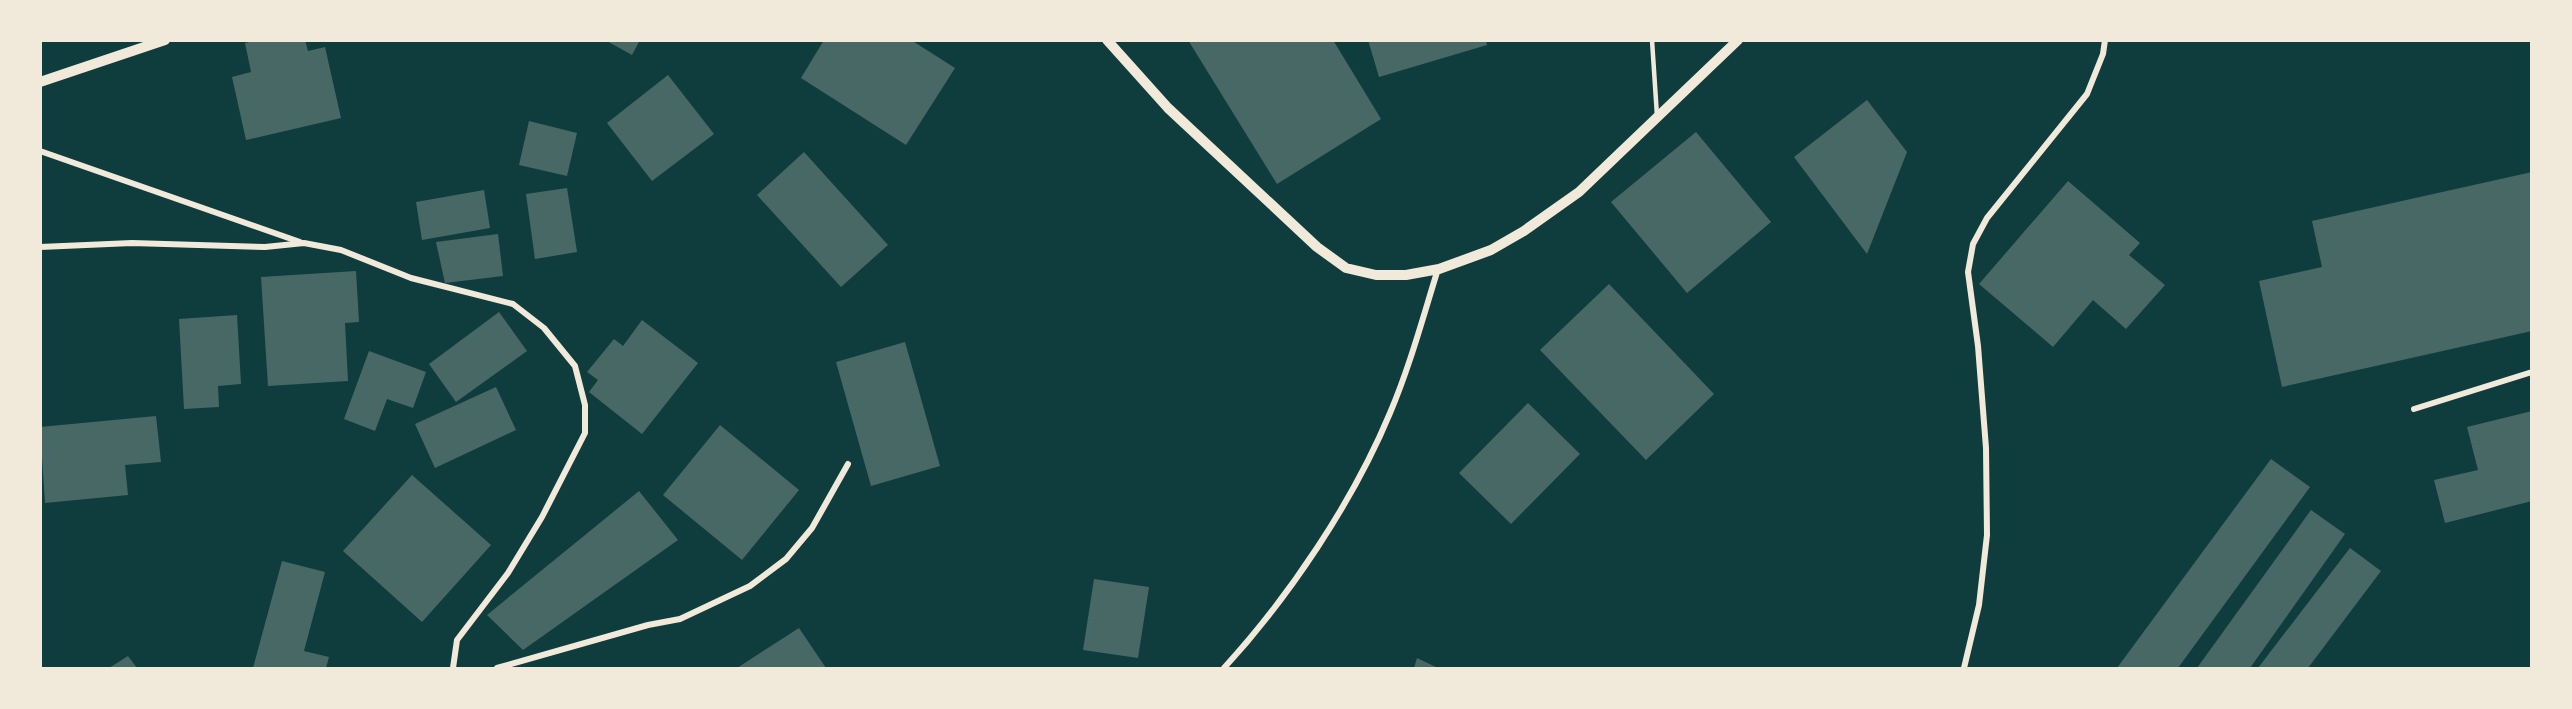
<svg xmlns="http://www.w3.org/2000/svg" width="2572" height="709" font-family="'PT Sans',sans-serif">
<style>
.building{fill:#486865}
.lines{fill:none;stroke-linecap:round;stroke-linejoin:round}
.service{stroke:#f1e9da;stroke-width:4.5}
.minor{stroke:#f1e9da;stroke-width:6}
.tertiary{stroke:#f1e9da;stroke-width:10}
</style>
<rect width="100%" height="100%" fill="#0f3d3e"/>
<g class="building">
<polygon points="258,40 305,40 308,51 325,47 341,118 246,140 232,77 251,72 245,43"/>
<polygon points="605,40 640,40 632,55"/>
<polygon points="824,40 911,40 955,68 906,145 801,78"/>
<polygon points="1188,40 1333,40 1381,119 1277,184"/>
<polygon points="1368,40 1486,40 1487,45 1379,77"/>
<polygon points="668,75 714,134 652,181 607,123"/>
<polygon points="1867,100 1907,152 1867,254 1794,157"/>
<polygon points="529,121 577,133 567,176 519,165"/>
<polygon points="1696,132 1771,222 1687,293 1611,202"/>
<polygon points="804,152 888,245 841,287 757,195"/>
<polygon points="2532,172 2532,331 2282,387 2259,281 2322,267 2312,221"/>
<polygon points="2068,181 2140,243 2129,255 2165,285 2126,329 2093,300 2053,347 1979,284"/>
<polygon points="567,188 577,252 535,259 526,194"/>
<polygon points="484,190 490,228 422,240 416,202"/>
<polygon points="498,234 503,276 445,283 436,242"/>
<polygon points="356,271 359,322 345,323 348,381 268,386 261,277"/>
<polygon points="1609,284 1714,394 1646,460 1540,350"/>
<polygon points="499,312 527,351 456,402 429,364"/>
<polygon points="237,315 241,384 218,386 219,407 184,409 179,319"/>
<polygon points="642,320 698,363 642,434 589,392 598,380 587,372 614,339 623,346"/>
<polygon points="905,342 940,466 871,486 836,362"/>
<polygon points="369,351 426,372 413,408 387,399 375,431 344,419"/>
<polygon points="496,387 516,430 435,468 415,424"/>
<polygon points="1528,403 1580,454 1511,524 1459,473"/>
<polygon points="2532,411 2532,501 2445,523 2434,480 2478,470 2467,427"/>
<polygon points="156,416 161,462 125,465 128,495 45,503 40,427"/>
<polygon points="720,425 799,490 742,560 663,495"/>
<polygon points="2271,459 2310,487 2178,668 2117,668"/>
<polygon points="412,475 491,545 422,622 343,551"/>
<polygon points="639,491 678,540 523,650 487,615"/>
<polygon points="2311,510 2345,534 2250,668 2197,668"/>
<polygon points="2350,548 2381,571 2308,668 2258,668"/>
<polygon points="282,561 325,572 304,651 329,657 326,668 253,668"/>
<polygon points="1094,579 1149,587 1138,658 1083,650"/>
<polygon points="799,628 826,668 737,668"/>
<polygon points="128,656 137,668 109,668"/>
<polygon points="1417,658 1438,668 1414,668"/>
</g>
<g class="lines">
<polyline class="service" points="1652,40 1657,116"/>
<g class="minor">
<polyline points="40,151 300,242"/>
<polyline points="40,247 132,243 265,247 304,243 341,250 411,278 513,304 544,328 575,366 585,405 585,433 542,517 508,573 457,640 453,668"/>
<polyline points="2414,409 2532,372"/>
<polyline points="497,668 648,625 680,619 750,586 786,559 812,528 848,464"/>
<path d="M 1224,668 C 1289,597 1353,502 1390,413 C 1410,366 1423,317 1438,269"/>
<polyline points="1964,668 1979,605 1987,535 1986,448 1978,346 1968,272 1973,244 1987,218 2087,94 2103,54 2105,40"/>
</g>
<g class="tertiary">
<polyline points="1107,40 1168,108 1317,247 1346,268 1376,275 1406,275 1439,269 1491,250 1524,231 1579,192 1738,40"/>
<polyline points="40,82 165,40"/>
</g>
</g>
<rect width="2572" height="709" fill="none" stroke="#f1e9da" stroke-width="84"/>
</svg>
